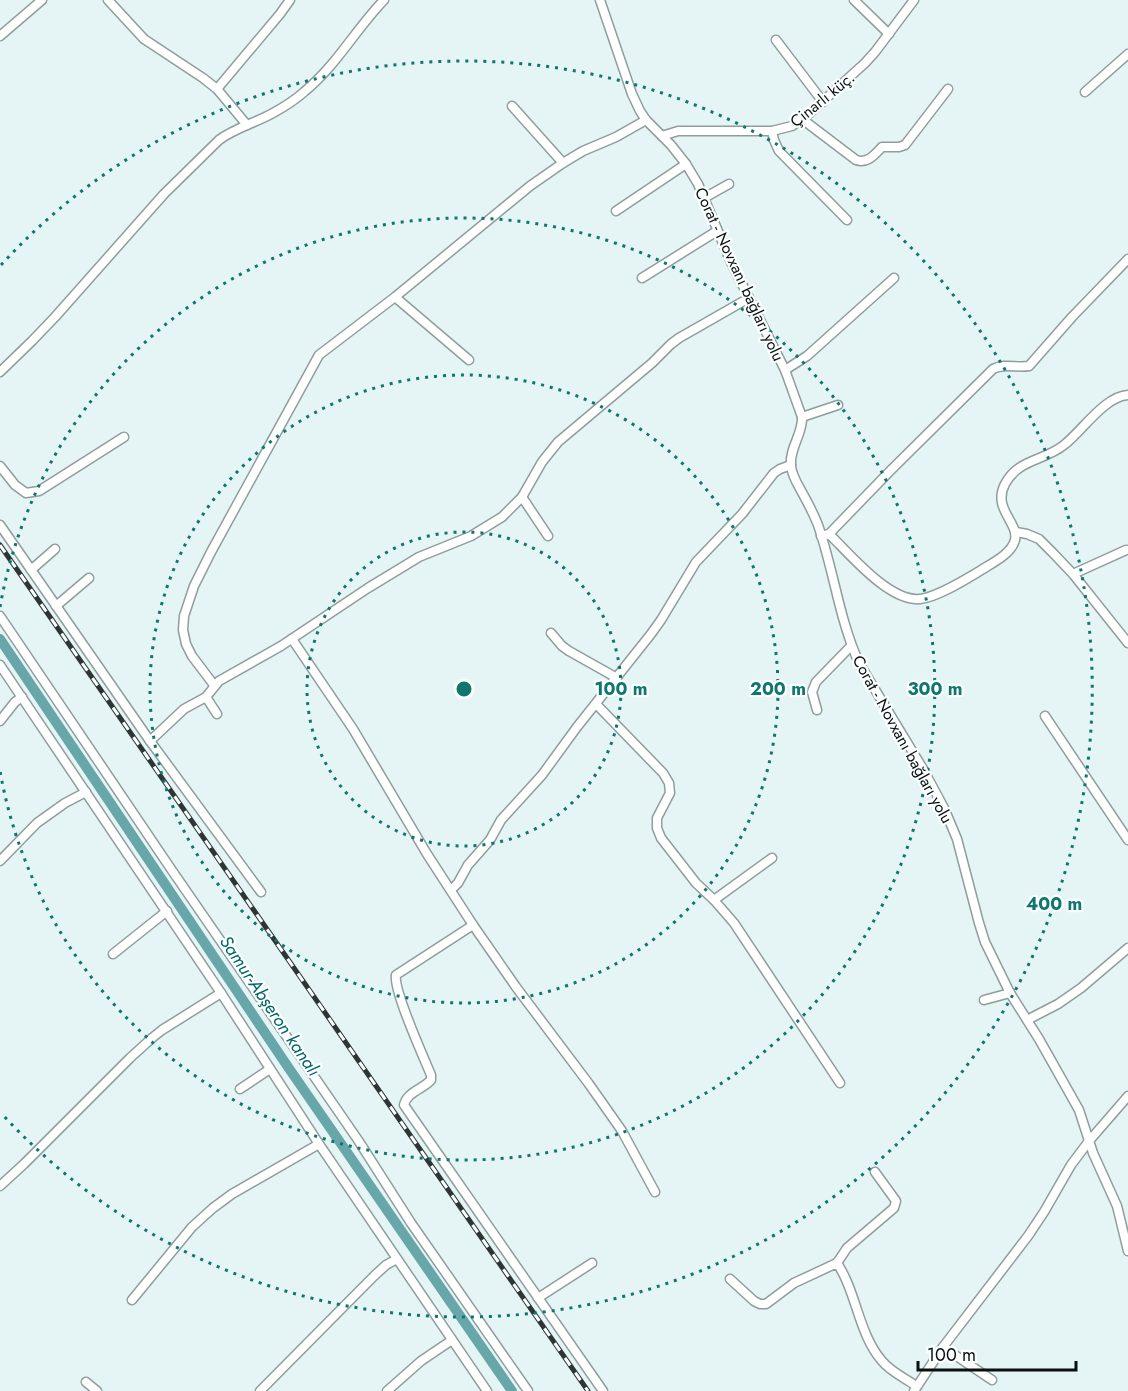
<svg xmlns="http://www.w3.org/2000/svg" width="1128" height="1391" font-family="Jost,sans-serif">
<style>
.lines{fill:none;stroke-linecap:round;stroke-linejoin:round}
.canal{stroke:#67a7aa;stroke-width:10}
.minor-casing{stroke:#8f9d9d;stroke-width:11}
.minor{stroke:#fff;stroke-width:8}
.rail-casing{stroke:#2e3535;stroke-width:5}
.rail{stroke:#fcffff;stroke-width:3;stroke-dasharray:9;stroke-linecap:butt}
.ring{fill:none;stroke:#0f766e;stroke-width:3;stroke-dasharray:3 6}
.labels{text-anchor:middle;stroke-width:4.5;stroke-linejoin:round;paint-order:stroke}
.street-label{font-size:16px;fill:#0a0f0f;stroke:#fcffff}
.water-label{font-size:18px;font-style:italic;fill:#026467;stroke:#fcffff}
.centre{fill:#0f766e;stroke:#fcffff;stroke-width:3}
.ring-label{font-size:18px;text-anchor:middle;font-weight:bold;fill:#0f766e;stroke:#fcffff;stroke-width:4.5;stroke-linejoin:round;paint-order:stroke}
</style>
<rect width="100%" height="100%" fill="#e5f4f5"/>
<g class="lines">
<polyline class="canal" points="0,639 288,1067 512,1391"/>
<defs>
<g id="minor">
<polyline points="108,0 144,39 203,78 217,89 247,125"/>
<path d="M 600,0 L 632,94 L 640,111 L 646,120 L 671,145 L 686,164 L 698,184 L 731,262 L 785,370 L 802,417 C 803,434 789,448 791,466 C 792,477 799,486 804,496 C 809,505 814,515 818,525 C 834,571 839,619 859,663 L 923,769 L 944,808 L 957,839 L 979,923 L 985,942 L 1010,993 L 1039,1039 L 1079,1110 L 1093,1153 L 1117,1206 L 1128,1251"/>
<polyline points="854,0 889,34"/>
<polyline points="0,36 42,0"/>
<polyline points="776,40 823,102"/>
<polyline points="217,89 280,14 290,0"/>
<polyline points="1085,92 1128,54"/>
<polyline points="512,106 563,163"/>
<path d="M 802,119 L 856,160 C 868,164 875,154 882,147 L 899,147 L 905,145 L 948,89"/>
<polyline points="772,131 774,140 779,151 847,220"/>
<polyline points="662,136 678,131 772,131 792,126 811,112 865,63 875,52 914,0"/>
<polyline points="704,198 729,184"/>
<polyline points="616,211 686,164"/>
<polyline points="642,278 717,231"/>
<polyline points="395,297 469,360"/>
<polyline points="785,370 807,356 894,278"/>
<path d="M 0,372 L 32,341 L 55,317 L 164,194 L 219,140 C 235,128 255,123 273,113 C 284,107 295,100 304,92 C 337,65 355,30 384,0"/>
<polyline points="802,417 838,405"/>
<polyline points="0,466 15,485 26,493 39,491 124,437"/>
<polyline points="522,497 548,536"/>
<polyline points="0,525 150,741 184,709 206,697"/>
<polyline points="1016,532 1027,534 1039,539 1053,553 1073,574 1128,643"/>
<path d="M 829,534 L 891,470 L 993,369 C 1005,363 1016,368 1029,366 L 1072,317 L 1128,259"/>
<path d="M 821,536 L 829,534 C 850,554 889,602 920,599 C 937,597 963,581 978,572 C 990,564 1011,555 1015,540 C 1019,522 992,509 1005,484 C 1018,459 1044,461 1064,445 C 1082,431 1105,396 1128,395"/>
<polyline points="31,570 55,549"/>
<polyline points="1073,574 1126,550"/>
<polyline points="56,606 89,578"/>
<polyline points="0,616 171,869 358,1140 411,1223 528,1391"/>
<polyline points="551,633 562,646 569,651 617,678"/>
<polyline points="292,639 353,729 427,854 473,925 516,987 589,1084 622,1131 655,1192"/>
<polyline points="0,665 221,993 319,1144 487,1391"/>
<polyline points="214,685 192,656 186,644 183,630 184,616 194,586 211,552 319,355 395,297 530,186 563,163 583,151 616,137 646,120"/>
<polyline points="596,704 663,773 669,783 670,793 657,818 657,828 661,838 696,883 714,900 734,923 840,1083"/>
<polyline points="817,710 812,692 816,682 851,646"/>
<polyline points="217,714 206,697 219,681 281,646 368,588 419,557 471,536 502,517 522,497 542,462 558,442 652,363 671,344 679,338 749,298"/>
<polyline points="1045,716 1128,840"/>
<polyline points="0,721 15,702 22,697"/>
<polyline points="150,741 261,892"/>
<polyline points="0,861 37,823 65,803 86,792"/>
<polyline points="451,890 458,883 468,865 490,840 501,820 542,775 577,727 651,634 661,620 696,562 742,514 774,473 780,469 791,465"/>
<polyline points="714,900 772,858"/>
<path d="M 473,925 L 396,975 C 393,990 424,1058 431,1075 L 431,1080 C 423,1089 407,1092 404,1105 L 603,1391"/>
<polyline points="113,954 167,911"/>
<polyline points="984,1000 1010,993"/>
<polyline points="1027,1020 1058,1004 1081,988 1128,948"/>
<polyline points="240,1089 270,1069"/>
<polyline points="0,1186 24,1164 130,1058 152,1038 162,1030 221,993"/>
<polyline points="837,1263 847,1248 894,1208 896,1201 875,1172"/>
<path d="M 730,1279 L 754,1301 L 760,1304 L 766,1304 L 794,1283 L 837,1263 C 857,1293 858,1333 882,1361 C 891,1372 905,1378 916,1386"/>
<polyline points="538,1298 592,1263"/>
<polyline points="132,1300 192,1227 213,1208 232,1194 319,1144"/>
<polyline points="943,1347 992,1380"/>
<polyline points="86,1382 97,1391"/>
<polyline points="260,1391 374,1276 386,1265 397,1259"/>
<polyline points="387,1391 421,1361 452,1340"/>
<polyline points="914,1391 943,1347 1028,1236 1044,1212 1071,1165 1089,1141 1128,1096"/>
</g>
</defs>
<use href="#minor" class="minor-casing"/>
<use href="#minor" class="minor"/>
<defs>
<polyline id="rail" points="0,545 588,1391"/>
</defs>
<use href="#rail" class="rail-casing"/>
<use href="#rail" class="rail"/>
</g>
<g class="ring">
<circle cx="464" cy="689" r="157"/>
<circle cx="464" cy="689" r="314"/>
<path d="M0 607A471 471 0 1 1 0 771"/>
<path d="M1 265A628 628 0 1 1 1 1113"/>
</g>
<g class="labels">
<g class="street-label">
<text transform="translate(822 99) rotate(-39)" y="6">Çinarlı küç.</text>
<text transform="translate(740 274) rotate(65)" y="6">Corat - Novxanı bağları yolu</text>
<text transform="translate(903 739) rotate(61)" y="6">Corat - Novxanı bağları yolu</text>
</g>
<g class="water-label">
<text transform="translate(270 1006) rotate(56)" y="6">Samur-Abşeron kanalı</text>
</g>
</g>
<circle cx="464" cy="689" r="9" class="centre"/>
<g class="ring-label">
<text x="621" y="695">100 m</text>
<text x="778" y="695">200 m</text>
<text x="935" y="695">300 m</text>
<text x="1054" y="910">400 m</text>
</g>
<path d="M918 1361v9h158v-9" fill="none" stroke="#0a0f0f" stroke-width="3"/>
<text x="927" y="1361" font-size="18" fill="#0a0f0f" stroke="#fcffff" stroke-width="4.5" paint-order="stroke">100 m</text>
</svg>
